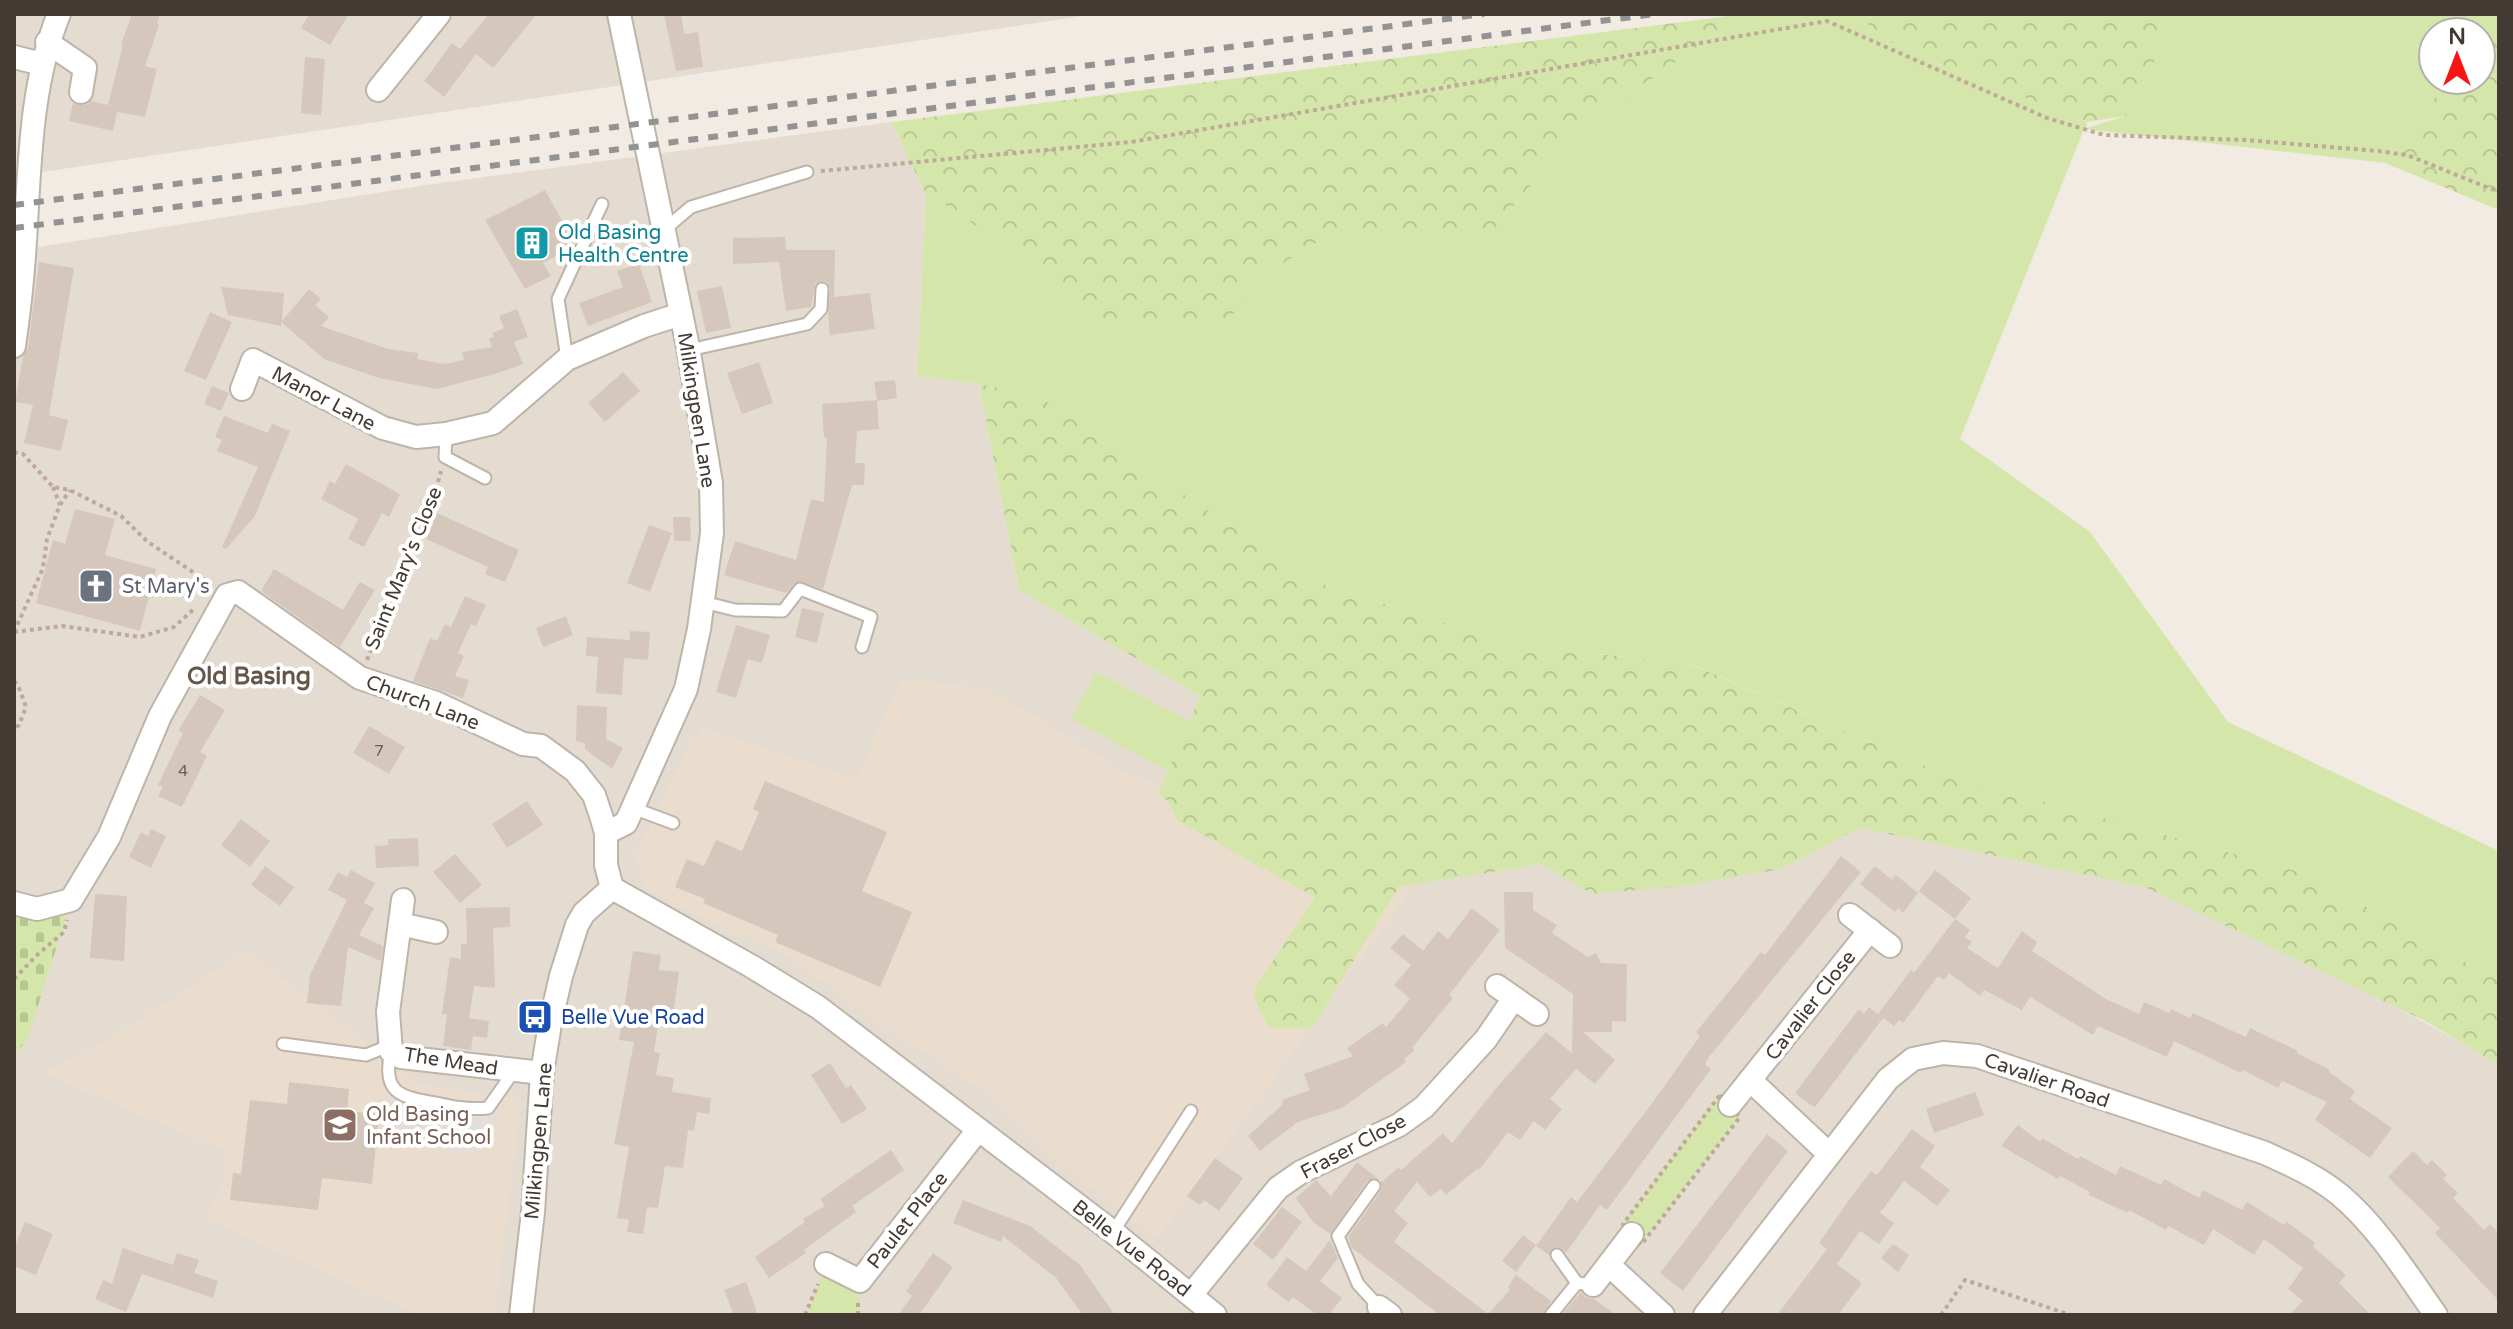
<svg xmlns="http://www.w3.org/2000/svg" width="2513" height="1329" font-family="'Varela Round',sans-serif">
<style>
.residential{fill:#e5dcd1}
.education{fill:#ebddcd}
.grass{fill:#d5e6ab}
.forest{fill:url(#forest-crowns)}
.cemetery{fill:url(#cemetery-stones)}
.parking{fill:#e2dedc}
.building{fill:#d6c7bc}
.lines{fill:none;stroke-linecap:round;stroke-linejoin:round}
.lane-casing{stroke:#bfb4a9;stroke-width:15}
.street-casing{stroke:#bfb4a9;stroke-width:26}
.path{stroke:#beaa97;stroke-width:4;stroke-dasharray:4 4;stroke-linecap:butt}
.lane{stroke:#fff;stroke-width:11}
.street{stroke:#fff;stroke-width:22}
.rail{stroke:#939393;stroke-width:6;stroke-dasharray:10 10;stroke-linecap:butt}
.labels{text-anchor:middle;stroke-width:8;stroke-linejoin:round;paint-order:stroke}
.number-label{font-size:16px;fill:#685d55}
.culture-label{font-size:20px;fill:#0d838f;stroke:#fff;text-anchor:start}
.street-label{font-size:20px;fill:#433a33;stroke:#fff}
.worship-label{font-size:20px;fill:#5b616d;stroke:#fff;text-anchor:start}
.transit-label{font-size:20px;fill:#164399;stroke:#fff;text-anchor:start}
.education-label{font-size:20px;fill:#785e54;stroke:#fff;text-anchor:start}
.quarter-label{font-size:24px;font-weight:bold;fill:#65564b;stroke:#fff}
</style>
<defs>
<pattern id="forest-crowns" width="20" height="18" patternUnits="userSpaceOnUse" patternTransform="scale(2)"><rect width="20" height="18" fill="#d5e6ab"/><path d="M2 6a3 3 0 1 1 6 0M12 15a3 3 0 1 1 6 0" fill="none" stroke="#b8c694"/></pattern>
<pattern id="cemetery-stones" width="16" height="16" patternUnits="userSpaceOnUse" patternTransform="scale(2)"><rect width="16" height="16" fill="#d5e6ab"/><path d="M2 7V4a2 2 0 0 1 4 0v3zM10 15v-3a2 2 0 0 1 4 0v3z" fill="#b8c694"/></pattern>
</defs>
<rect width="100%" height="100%" fill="#f1ebe3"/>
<g class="residential">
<polygon points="14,14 1096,14 16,176"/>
<polygon points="891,122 926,194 917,376 979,384 1019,590 1200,696 1158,794 1403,880 1859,828 2191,896 2499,1063 2499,1315 14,1315 14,251 426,185"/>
</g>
<g class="education">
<polygon points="903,678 986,689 1024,709 1120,770 1347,862 1417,881 1157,1239 1030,1139 996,1100 931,1055 895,1035 791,958 646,889 636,857 668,786 701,728 856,779"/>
<polygon points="246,951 418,1084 521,1099 495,1315 419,1315 204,1218 223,1186 224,1150 40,1072 89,1052"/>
</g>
<g class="grass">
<polygon points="1745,14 1857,14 1883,38 1940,64 2087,122 2086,128 2126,116 2172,27 2192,14 2499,14 2499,18 2481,36 2481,32 2433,32 2433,80 2448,80 2385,163 2084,129 1960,439 2090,532 2228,722 2499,851 2499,981 2307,874 1946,775 1694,665 1506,643 1310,580 1038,397 979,384 917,376 926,194 957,212 1251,283 1330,234 1490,234 1576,131"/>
<polygon points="1096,672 1189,721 1168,771 1071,719"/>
<polygon points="1720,1094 1740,1116 1641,1244 1623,1223"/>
<polygon points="827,1263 860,1281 858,1315 806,1315"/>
</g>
<g class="forest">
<polygon points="1745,14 1576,131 1490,234 1330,234 1251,283 1231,318 1105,322 957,212 926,194 891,122"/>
<polygon points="1857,14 2192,14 2172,27 2126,116 2087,122 1940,64 1883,38"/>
<polygon points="2499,18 2499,210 2385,163 2448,80 2481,80 2481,36"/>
<polygon points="979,384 1038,396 1310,580 1506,643 1693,665 1946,775 2307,874 2499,981 2499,1065 2425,1021 2145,887 1859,828 1781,869 1675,887 1592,894 1541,864 1399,887 1312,1028 1269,1028 1255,1000 1255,988 1315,897 1178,821 1167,800 1158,794 1200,696 1019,590"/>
</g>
<polygon class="cemetery" points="71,902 27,1040 14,1055 14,905"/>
<polygon class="parking" points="388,1085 501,1110 484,1142 469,1154 405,1140 394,1118"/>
<g class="building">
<polygon points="132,14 160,14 157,24 159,25 145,66 157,69 145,117 117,112 113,131 69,121 73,103 85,105 91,101 108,105 123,45 121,44"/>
<polygon points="309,14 349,14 330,45 301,28"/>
<polygon points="489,14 537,14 493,68 476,54 444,97 424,81 452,43 460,49"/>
<polygon points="664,14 681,14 684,34 698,32 703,67 676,71"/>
<polygon points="305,57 325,59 321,115 301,113"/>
<polygon points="545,190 569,233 563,236 570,249 543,263 551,276 525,289 485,220"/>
<polygon points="785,237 786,250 835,250 834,297 870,293 875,329 830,335 828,314 830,289 827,282 822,281 815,284 811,307 786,311 779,262 733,264 733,238"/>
<polygon points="39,262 74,268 49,415 68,420 61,451 24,443 33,405 15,402 23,356 28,348"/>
<polygon points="639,264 652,302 588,326 579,303 623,287 617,271"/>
<polygon points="722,286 731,328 706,333 697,291"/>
<polygon points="221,287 284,293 282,321 309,289 321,299 315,305 329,317 321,326 388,349 418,353 417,359 445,364 464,360 462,352 492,347 489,338 494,337 492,333 504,328 499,316 517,309 528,337 514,342 523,364 498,373 437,389 379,378 324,359 281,322 281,326 228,315"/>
<polygon points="210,312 232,322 206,380 184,371"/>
<polygon points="759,362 773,403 742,414 727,373"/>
<polygon points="623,372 640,391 605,422 588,403"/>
<polygon points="895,380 897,398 877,401 879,429 857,431 855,463 865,463 864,485 852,485 823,589 799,581 786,593 724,575 735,541 796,560 811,499 824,502 827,438 824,438 822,404 877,400 874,382"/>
<polygon points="212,386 229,393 221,411 204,404"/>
<polygon points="224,416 268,433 272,424 290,431 255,516 226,549 222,547 258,467 217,451 222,440 215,437"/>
<polygon points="346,464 400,494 389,517 382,513 364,547 348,539 358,519 321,499 330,481 335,484"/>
<polygon points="75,509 115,519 105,555 156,569 140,631 36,603 53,540 65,544"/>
<polygon points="437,513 519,550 505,582 485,574 488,567 426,539"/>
<polygon points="673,517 690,517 691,541 674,541"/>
<polygon points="649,525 672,533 650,592 627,583"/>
<polygon points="274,569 343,610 360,582 375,590 340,647 261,591"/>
<polygon points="465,596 486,605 476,626 471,624 458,653 464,656 455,676 469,680 463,698 413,681 430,638 437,641 445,624 451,627"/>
<polygon points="802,608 824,613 817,643 795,637"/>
<polygon points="566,616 573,635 543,647 536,628"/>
<polygon points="736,625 770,635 762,663 748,659 736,698 716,692"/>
<polygon points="630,631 650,632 648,660 624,658 622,695 596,693 598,657 586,656 587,637 630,640"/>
<polygon points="200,695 225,710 200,752 207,756 182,807 158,796 163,787 158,785 183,733 178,731"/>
<polygon points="577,705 607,707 606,739 623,748 612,769 585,749 585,743 576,741"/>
<polygon points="369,726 405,747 389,774 353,753"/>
<polygon points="765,781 887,832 862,891 912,912 880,987 775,942 778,935 703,903 705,899 675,887 687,859 704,866 716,840 742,851 759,812 753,809"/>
<polygon points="527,801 543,825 507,848 492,824"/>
<polygon points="241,819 270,841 250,867 221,845"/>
<polygon points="151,829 166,836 151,868 129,857 141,832 148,836"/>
<polygon points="418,838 419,866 376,868 375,846 388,845 388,839"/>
<polygon points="455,854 482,885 460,903 433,872"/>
<polygon points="1841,856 1861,872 1709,1057 1705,1065 1711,1069 1607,1210 1600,1205 1566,1253 1561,1248 1555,1247 1549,1255 1536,1246 1571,1197 1577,1202 1653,1102 1700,1036 1696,1032 1761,952 1765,955"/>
<polygon points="265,866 294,887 280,906 251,885"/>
<polygon points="1875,866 1892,880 1896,875 1918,893 1903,913 1898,908 1895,912 1860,884"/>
<polygon points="351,870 375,883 364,903 374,908 359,935 383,946 381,961 348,947 341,1006 307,1003 310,975 347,900 328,890 338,872 347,877"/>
<polygon points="1935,870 1971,898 1955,919 1919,891"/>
<polygon points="1504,892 1533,892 1533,910 1557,925 1552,933 1588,957 1596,953 1601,963 1627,964 1626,1022 1612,1021 1612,1032 1583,1032 1615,1060 1595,1084 1576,1069 1550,1099 1562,1109 1545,1130 1534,1121 1520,1140 1508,1132 1479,1170 1478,1168 1446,1195 1441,1189 1430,1197 1417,1182 1394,1211 1408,1223 1394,1242 1488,1314 1510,1290 1508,1287 1516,1275 1551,1301 1543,1315 1440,1315 1352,1248 1348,1237 1381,1191 1382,1186 1380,1180 1374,1178 1367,1181 1330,1234 1313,1222 1296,1198 1316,1180 1331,1196 1357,1162 1382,1182 1399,1167 1401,1170 1443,1133 1452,1143 1497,1087 1546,1032 1572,1053 1573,994 1505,948"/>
<polygon points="95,894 127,896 124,961 90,958"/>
<polygon points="510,907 510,927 493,928 495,988 474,986 469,1018 489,1021 487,1038 473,1036 471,1050 443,1046 447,1014 442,1014 450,957 461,959 461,944 467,944 466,908"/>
<polygon points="1472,908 1500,930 1449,995 1453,998 1412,1048 1415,1050 1404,1059 1406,1062 1342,1108 1298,1122 1260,1151 1248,1136 1283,1104 1282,1100 1310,1090 1304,1074 1353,1056 1347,1048 1383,1023 1386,1027 1410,999 1394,985 1411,965 1390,948 1403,934 1423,951 1438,931 1448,939"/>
<polygon points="1955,919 1970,930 1965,937 1972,942 1967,948 1998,968 2022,931 2037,942 2032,951 2106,999 2139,1014 2144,1002 2169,1013 2171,1009 2190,1018 2193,1013 2246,1037 2250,1028 2298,1051 2297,1053 2330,1070 2329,1072 2355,1091 2350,1099 2392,1128 2370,1158 2315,1120 2327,1102 2282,1081 2278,1088 2243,1070 2241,1073 2174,1041 2167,1057 2098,1026 2093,1035 2030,997 2022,1010 1984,990 1980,996 1949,973 1944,980 1938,976 1903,1023 1899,1020 1894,1026 1878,1014 1911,970 1914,973"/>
<polygon points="633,951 661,955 659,970 679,972 672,1022 659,1020 654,1052 660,1053 656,1075 674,1078 672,1092 711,1098 709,1114 697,1112 694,1131 688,1130 683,1168 665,1166 658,1208 647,1207 643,1234 627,1232 629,1220 617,1218 629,1147 614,1144 634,1042 619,1040"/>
<polygon points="1869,1007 1883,1018 1815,1107 1809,1104 1795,1093 1859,1009 1864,1014"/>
<polygon points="830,1063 846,1088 851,1085 867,1109 842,1124 811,1075"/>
<polygon points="289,1082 349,1089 347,1111 379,1114 372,1184 322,1178 318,1210 230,1200 233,1173 241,1174 250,1100 287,1104"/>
<polygon points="1975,1092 1984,1115 1934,1133 1926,1109"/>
<polygon points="2018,1125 2040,1142 2042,1138 2078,1159 2080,1156 2116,1175 2120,1166 2161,1185 2164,1179 2199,1198 2203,1190 2242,1210 2247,1202 2284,1225 2287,1222 2315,1243 2313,1247 2346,1275 2339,1283 2371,1315 2289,1315 2303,1301 2288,1289 2303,1268 2264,1239 2254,1255 2213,1229 2204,1245 2168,1226 2166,1230 2129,1210 2128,1213 2089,1195 2090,1192 2060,1176 2058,1179 2001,1146"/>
<polygon points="1912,1129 1935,1146 1920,1167 1950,1190 1937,1206 1904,1181 1880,1213 1894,1223 1879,1244 1860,1231 1837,1264 1862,1283 1838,1315 1777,1315 1827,1249 1819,1243 1849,1200 1871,1171 1877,1175"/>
<polygon points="1767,1134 1788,1151 1683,1291 1660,1273"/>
<polygon points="891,1150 904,1170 852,1206 856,1212 804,1250 806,1253 769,1278 755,1257 805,1222 803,1219 825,1206 820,1199"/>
<polygon points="2413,1151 2427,1165 2432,1160 2447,1175 2443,1179 2458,1193 2453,1198 2484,1230 2490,1224 2499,1234 2499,1301 2435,1233 2440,1228 2388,1177"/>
<polygon points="1215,1158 1243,1178 1219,1211 1204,1200 1200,1205 1187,1196"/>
<polygon points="963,1200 1030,1226 1080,1265 1115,1315 1083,1315 1056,1278 1003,1236 1001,1242 953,1223"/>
<polygon points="1282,1207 1302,1222 1273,1260 1253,1244"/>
<polygon points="25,1222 53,1234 36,1275 14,1266 14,1248"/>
<polygon points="1523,1235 1536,1245 1516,1272 1502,1261"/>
<polygon points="1330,1240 1338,1258 1320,1281 1342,1298 1329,1315 1317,1315 1293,1297 1288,1302 1266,1285 1287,1257 1306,1271"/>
<polygon points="1893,1244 1909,1255 1898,1272 1881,1258"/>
<polygon points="123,1248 173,1265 177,1253 199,1260 194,1273 218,1281 213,1298 142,1274 126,1312 95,1299 103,1280 112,1284"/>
<polygon points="933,1253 953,1267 919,1315 898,1315 912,1296 906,1291"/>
<polygon points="746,1282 758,1315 734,1315 724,1290"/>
<polygon points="1581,1292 1585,1297 1594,1299 1616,1315 1562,1315"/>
</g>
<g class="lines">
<defs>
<g id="lane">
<polyline points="665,229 691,207 807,172"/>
<polyline points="688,347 698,348 807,324 821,309 822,289"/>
<polyline points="567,359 558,299 602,204"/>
<polyline points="446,434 445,457 485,478"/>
<polyline points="703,602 735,610 783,611 800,589 871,617 862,647"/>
<polyline points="633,808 673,823"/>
<polyline points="283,1044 366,1055 391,1045"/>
<path d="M 391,1051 C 381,1094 401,1097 436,1103 C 454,1107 470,1110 488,1108 L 514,1071"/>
<polyline points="1374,1186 1338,1236 1358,1284 1379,1307"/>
<polyline points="1113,1232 1191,1111"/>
<polyline points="1557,1255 1577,1283"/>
<polyline points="1551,1315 1577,1283 1593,1285"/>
</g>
<g id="street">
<polyline points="47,42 85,68 81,92"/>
<polyline points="14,57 42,64"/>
<polyline points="378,90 439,14"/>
<path d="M 14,346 C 20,306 24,264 26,224 C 30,154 32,80 59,14"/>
<polyline points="242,389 253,360 383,428 416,437 446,434 493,423 567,359 644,326 681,314"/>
<polyline points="606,833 626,823 686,689 699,629 712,533 711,483 688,347 619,14"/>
<polyline points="612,888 751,966 818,1007 1113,1232 1215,1315"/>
<polyline points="403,900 388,1012 391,1051 401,1057 542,1073"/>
<polyline points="14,903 37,909 71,900 109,837 160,716 227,595 238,592 360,678 436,703 523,744 541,746 575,771 594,795 602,819 606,833 606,865 612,888"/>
<polyline points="1850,915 1890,946"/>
<polyline points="400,924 436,932"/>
<polyline points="1497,986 1537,1014"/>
<polyline points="1750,1080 1829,1154"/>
<polyline points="1730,1105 1870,930"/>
<polyline points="826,1264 860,1281 978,1130"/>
<polyline points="1610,1266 1663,1315"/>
<polyline points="1593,1285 1632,1234"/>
<polyline points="1191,1295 1278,1188 1301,1172 1399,1125 1424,1107 1486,1039 1514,998"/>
<polyline points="1379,1307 1390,1315"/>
<polyline points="521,1315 533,1212 542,1073 550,1024 561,976 577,925 584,913 612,888"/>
<path d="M 1705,1315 L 1888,1079 L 1913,1059 L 1943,1053 L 1977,1056 L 2265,1153 C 2291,1165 2317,1176 2340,1195 C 2378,1227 2407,1274 2436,1315"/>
</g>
</defs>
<use href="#lane" class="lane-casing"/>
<use href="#street" class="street-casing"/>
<g class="path">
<polyline points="821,171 1131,142 1827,21 2047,118 2104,135 2246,140 2378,151 2407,155 2499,192"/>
<polyline points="14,452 23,454 53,487 70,490 121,516 148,542 211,584"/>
<polyline points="53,487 60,505"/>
<polyline points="14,632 62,626 140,637 174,627 194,609"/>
<polyline points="14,632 43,568 47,539 60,505 70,490"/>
<polyline points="367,660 396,584 430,513 441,471"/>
<polyline points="14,681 18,685 26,707 19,725 14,729"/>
<polyline points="14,979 37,955 64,932 67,920"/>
<polygon points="1720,1095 1740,1117 1641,1245 1623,1224"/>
<polyline points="805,1315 818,1284"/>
<polyline points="858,1315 858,1299"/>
<polyline points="1941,1315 1965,1280 2071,1315"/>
</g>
<use href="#lane" class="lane"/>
<use href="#street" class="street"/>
<g class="rail">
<polyline points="14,205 1484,14"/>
<polyline points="14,228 1655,14"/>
</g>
</g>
<defs>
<symbol id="building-square" viewBox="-11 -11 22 22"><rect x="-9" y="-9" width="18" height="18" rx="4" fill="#0f9aa8" stroke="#fff"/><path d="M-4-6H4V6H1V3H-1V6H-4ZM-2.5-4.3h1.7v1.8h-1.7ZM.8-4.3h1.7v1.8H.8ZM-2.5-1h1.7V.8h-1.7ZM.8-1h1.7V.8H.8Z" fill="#fff"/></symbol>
<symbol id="church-square" viewBox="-11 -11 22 22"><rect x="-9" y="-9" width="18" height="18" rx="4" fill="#6b7280" stroke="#fff"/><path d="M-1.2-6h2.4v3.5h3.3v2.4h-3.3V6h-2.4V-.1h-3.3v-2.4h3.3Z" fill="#fff"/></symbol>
<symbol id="bus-square" viewBox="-11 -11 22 22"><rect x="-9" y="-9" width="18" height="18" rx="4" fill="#1a4fb4" stroke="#fff"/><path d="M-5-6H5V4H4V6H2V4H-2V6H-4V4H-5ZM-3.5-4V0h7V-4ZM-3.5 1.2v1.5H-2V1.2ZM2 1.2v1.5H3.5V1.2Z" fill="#fff"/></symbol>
<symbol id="school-square" viewBox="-11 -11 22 22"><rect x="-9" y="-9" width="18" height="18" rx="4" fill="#8d6e63" stroke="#fff"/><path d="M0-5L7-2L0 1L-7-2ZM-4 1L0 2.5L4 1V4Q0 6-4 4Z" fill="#fff"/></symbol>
</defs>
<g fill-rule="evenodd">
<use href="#building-square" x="512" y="223" width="40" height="40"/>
<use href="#church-square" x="76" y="566" width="40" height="40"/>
<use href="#bus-square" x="515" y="997" width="40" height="40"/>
<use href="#school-square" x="320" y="1105" width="40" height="40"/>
</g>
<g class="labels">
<g class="number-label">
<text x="379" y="756">7</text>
<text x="183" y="776">4</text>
</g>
<g class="culture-label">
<text x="558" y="239">Old Basing<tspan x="558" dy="23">Health Centre</tspan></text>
</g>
<g class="street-label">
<text transform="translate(324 398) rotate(28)" y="7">Manor Lane</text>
<text transform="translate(697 410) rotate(81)" y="7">Milkingpen Lane</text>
<text transform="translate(403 568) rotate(-68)" y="7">Saint Mary's Close</text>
<text transform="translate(423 702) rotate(21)" y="7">Church Lane</text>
<text transform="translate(1810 1005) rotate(-52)" y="7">Cavalier Close</text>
<text transform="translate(451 1061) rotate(9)" y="7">The Mead</text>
<text transform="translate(2047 1080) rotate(19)" y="7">Cavalier Road</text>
<text transform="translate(538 1141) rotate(-85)" y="7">Milkingpen Lane</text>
<text transform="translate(1353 1146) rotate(-28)" y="7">Fraser Close</text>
<text transform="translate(907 1220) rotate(-52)" y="7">Paulet Place</text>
<text transform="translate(1132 1248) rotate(38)" y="7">Belle Vue Road</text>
</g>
<g class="worship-label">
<text x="122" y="593">St Mary's</text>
</g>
<g class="transit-label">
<text x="561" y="1024">Belle Vue Road</text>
</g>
<g class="education-label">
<text x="366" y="1121">Old Basing<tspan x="366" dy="23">Infant School</tspan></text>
</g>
<g class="quarter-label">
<text x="249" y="684">Old Basing</text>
</g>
</g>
<rect width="2513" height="1329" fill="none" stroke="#433a33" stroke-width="32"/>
<g transform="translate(2457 56)"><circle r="38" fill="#ffffff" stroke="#b4b0ad" stroke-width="2"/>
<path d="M0-6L14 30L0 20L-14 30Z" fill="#f71416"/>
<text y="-12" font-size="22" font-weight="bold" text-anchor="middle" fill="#433a33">N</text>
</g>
</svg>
